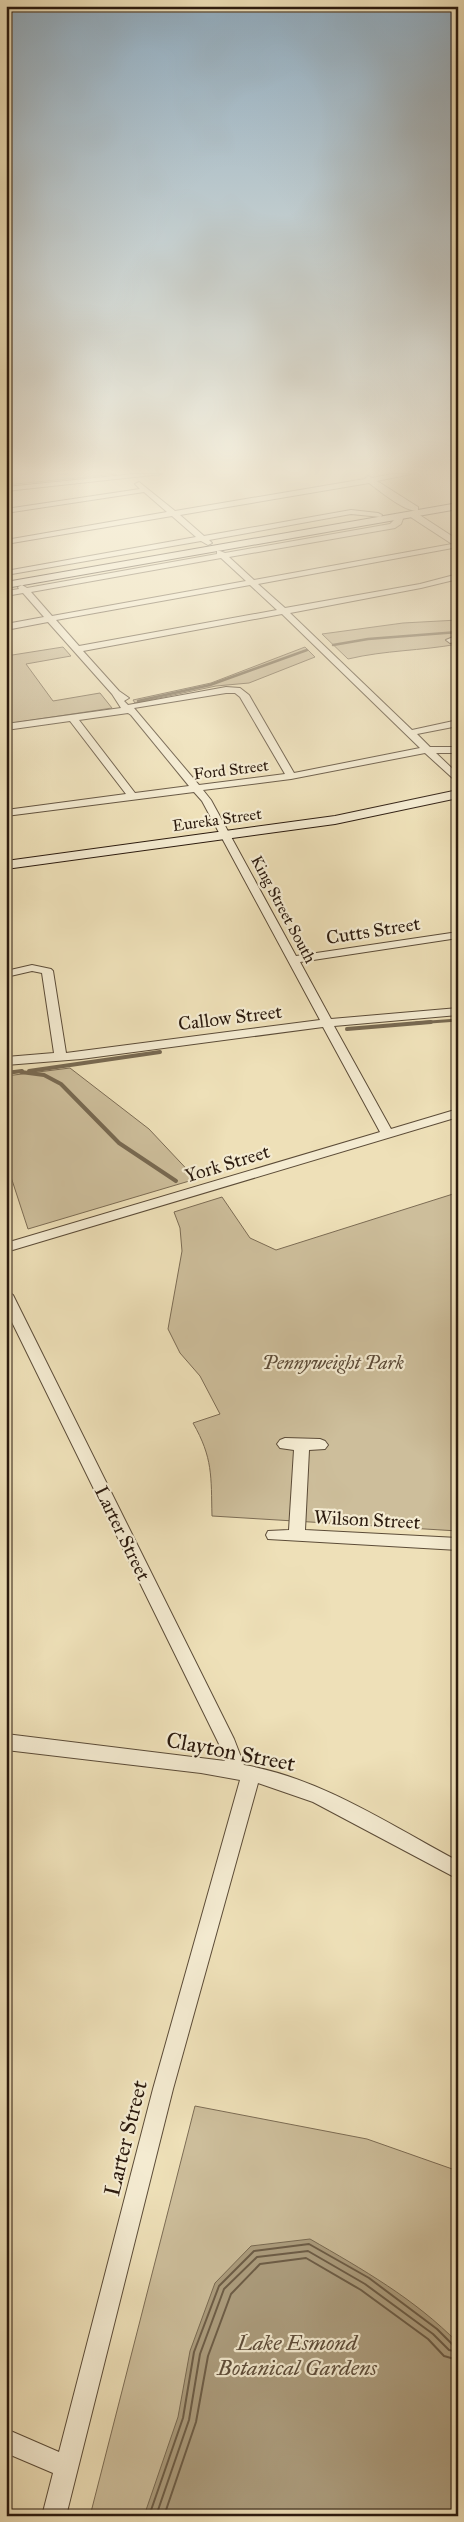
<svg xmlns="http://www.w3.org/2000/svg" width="464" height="2522" font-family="'IM FELL Great Primer',serif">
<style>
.green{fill:#cdbe9b;stroke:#7c6c54}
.water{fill:#ac9d7e;stroke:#786951}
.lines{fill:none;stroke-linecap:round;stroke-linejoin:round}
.shore{stroke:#6c5c46;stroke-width:2}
.stream-far2{stroke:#786951;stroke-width:2.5}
.stream-far1{stroke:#786951;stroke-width:3}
.stream{stroke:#786951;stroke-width:4}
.street-casing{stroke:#5c4c38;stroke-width:2}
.secondary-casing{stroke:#2b1a0e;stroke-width:2}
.street{fill:#f4ebd1;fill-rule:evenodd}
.secondary{fill:#f4ebd1;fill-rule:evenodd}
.labels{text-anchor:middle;stroke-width:4.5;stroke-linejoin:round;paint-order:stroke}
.far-street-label{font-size:16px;fill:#2b1a0e;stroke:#f4ebd1}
.street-label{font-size:19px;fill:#2b1a0e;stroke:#f4ebd1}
.park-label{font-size:19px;font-style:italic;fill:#5c4b38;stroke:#f4ebd1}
.near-street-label{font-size:22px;fill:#2b1a0e;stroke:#f4ebd1}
.near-park-label{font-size:22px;font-style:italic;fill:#5c4b38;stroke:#f4ebd1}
</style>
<rect width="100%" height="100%" fill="#eee0b8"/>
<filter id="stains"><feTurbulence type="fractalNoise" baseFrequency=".004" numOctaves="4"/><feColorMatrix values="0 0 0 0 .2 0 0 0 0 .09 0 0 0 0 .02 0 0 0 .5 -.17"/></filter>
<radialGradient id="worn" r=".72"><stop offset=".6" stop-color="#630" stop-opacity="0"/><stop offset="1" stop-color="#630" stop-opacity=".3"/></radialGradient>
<g class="green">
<polygon points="13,474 117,474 6,485 6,475"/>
<path d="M 458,620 L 458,644 C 420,651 386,650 348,659 L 322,634 L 403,623 Z"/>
<polygon points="63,647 71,656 26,664 53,701 100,693 112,708 6,724 6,656"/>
<polygon points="305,647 315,657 249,683 216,686 135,703 133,700 211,683"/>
<polygon points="70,1068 149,1129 196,1179 28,1229 11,1177 6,1173 6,1076"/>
<path d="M 453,1194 L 458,1194 L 458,1531 L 212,1516 C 211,1476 213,1458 193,1423 L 220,1414 L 200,1376 L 180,1353 L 168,1329 L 182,1251 L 180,1228 L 174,1212 L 222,1197 L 250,1238 L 276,1250 Z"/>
<polygon points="195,2106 367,2139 458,2171 458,2516 90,2516"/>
</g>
<path class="water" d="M 310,2239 C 362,2269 415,2299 458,2343 L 458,2516 L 144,2516 L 178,2417 L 190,2351 L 215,2283 L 251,2246 Z"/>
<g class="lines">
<g class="shore">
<polyline points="149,2516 183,2418 194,2352 219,2286 254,2251 309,2244 369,2278 437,2329 453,2345 458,2346"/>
<polyline points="156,2516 189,2420 200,2354 224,2289 257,2257 308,2251 365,2284 433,2334 449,2350 458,2352"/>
<polyline points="164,2516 196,2422 208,2356 231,2294 260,2264 306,2258 361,2290 428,2339 444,2356 458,2360"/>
</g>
<g class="stream-far2">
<polyline points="333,645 368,639 458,632"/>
<polyline points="138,701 210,685 307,650"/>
</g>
<polyline class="stream-far1" points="416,1023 458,1020"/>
<g class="stream">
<polyline points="347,1029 431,1022"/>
<polyline points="29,1071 160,1052"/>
<polyline points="21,1072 44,1075 61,1084 119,1143 176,1181"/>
<polyline points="6,1073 22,1071"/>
</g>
<defs>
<g id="street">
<polygon points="134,474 162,474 6,491 6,487"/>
<path d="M 393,474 L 411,474 L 377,481 L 418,507 L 418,511 C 405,512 380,491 369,483 L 180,515 L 204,536 L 351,510 L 378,513 L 382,515 L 381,517 L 351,514 L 209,540 L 212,543 L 208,545 L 201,541 L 6,575 L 6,571 L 196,537 L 172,516 L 6,544 L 6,540 L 167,512 L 144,492 L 6,513 L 6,509 L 140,489 L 135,484 L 139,482 L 175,511 L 365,479 L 368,476 L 372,478 Z"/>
<path d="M 409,512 L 415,512 L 458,540 L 458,547 L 258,584 L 285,608 L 420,584 L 458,574 L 458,579 L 421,588 L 290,613 L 412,730 L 458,720 L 458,726 L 417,734 L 430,747 L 458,747 L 458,753 L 436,753 L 458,774 L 458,783 L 425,753 L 291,779 L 203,790 L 211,800 L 296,956 L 458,932 L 458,938 L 300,962 L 331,1019 L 458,1008 L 458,1015 L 334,1026 L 391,1129 L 458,1109 L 458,1117 L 6,1252 L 6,1243 L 380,1132 L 323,1027 L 81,1059 L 6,1065 L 6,1057 L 54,1053 L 42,973 L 32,971 L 6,977 L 6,971 L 32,965 L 51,969 L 53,971 L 66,1053 L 320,1020 L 202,801 L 194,792 L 6,816 L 6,810 L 126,794 L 70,721 L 6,730 L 6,724 L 121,708 L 112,694 L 48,622 L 6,630 L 6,624 L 44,617 L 23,593 L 6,596 L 6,591 L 19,589 L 18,587 L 22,585 L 27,588 L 217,554 L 217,551 L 220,551 L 225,553 L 390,524 L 400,514 L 404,516 L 401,524 L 395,528 L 229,557 L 254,580 L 452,544 L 409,516 ZM 221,558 L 246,581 L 52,616 L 31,592 ZM 250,585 L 277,610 L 79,646 L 56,620 ZM 282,614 L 420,748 L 294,773 L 249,695 L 240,688 L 226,687 L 128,705 L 124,701 L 129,698 L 119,691 L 83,651 ZM 226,693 L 235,693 L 240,697 L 285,774 L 199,785 L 134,708 ZM 128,713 L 131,715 L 189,786 L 135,793 L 79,720 Z"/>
<polygon points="458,635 458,641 450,643 446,640"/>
<path d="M 6,1290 L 13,1295 L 234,1739 L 244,1765 C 321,1778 390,1825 458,1861 L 458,1879 L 313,1802 L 258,1783 L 173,2089 L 66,2516 L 42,2516 L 53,2473 L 6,2453 L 6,2429 L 59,2452 L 153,2089 L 240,1780 L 201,1773 L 6,1750 L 6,1734 L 225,1761 L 219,1744 L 6,1310 Z"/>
<polygon points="285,1438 320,1439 325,1441 328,1445 325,1449 309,1450 305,1530 458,1538 458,1550 268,1539 266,1535 268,1531 289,1530 294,1450 280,1448 277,1444 280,1440"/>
</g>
<g id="secondary">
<polygon points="458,503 458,509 6,588 6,582"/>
<polygon points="458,790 458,798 335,824 6,869 6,861 335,816"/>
</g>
</defs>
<use href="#street" class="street-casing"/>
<use href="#secondary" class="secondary-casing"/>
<use href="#street" class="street"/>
<use href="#secondary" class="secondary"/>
</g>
<linearGradient id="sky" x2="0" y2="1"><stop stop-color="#90abbe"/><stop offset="0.57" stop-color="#f7f1df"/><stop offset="1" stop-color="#f7f1df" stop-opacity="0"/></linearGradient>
<rect width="464" height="827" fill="url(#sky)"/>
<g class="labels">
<g class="far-street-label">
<text transform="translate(231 769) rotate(-7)" y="6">Ford Street</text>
<text transform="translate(217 819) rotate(-8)" y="6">Eureka Street</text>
<text transform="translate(284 909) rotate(62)" y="6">King Street South</text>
</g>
<g class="street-label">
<text transform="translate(373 930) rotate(-9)" y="7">Cutts Street</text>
<text transform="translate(230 1017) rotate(-7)" y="7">Callow Street</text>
<text transform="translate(227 1163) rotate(-17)" y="7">York Street</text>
<text transform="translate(367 1519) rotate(3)" y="7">Wilson Street</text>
<text transform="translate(123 1533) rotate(64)" y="7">Larter Street</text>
</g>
<g class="park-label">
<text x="333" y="1369">Pennyweight Park</text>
</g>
<g class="near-street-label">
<text transform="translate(231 1751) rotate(11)" y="8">Clayton Street</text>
<text transform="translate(125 2138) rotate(-76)" y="8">Larter Street</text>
</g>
<g class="near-park-label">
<text x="297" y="2350">Lake Esmond<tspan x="297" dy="25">Botanical Gardens</tspan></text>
</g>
</g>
<rect width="464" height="2522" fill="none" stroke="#eee0b8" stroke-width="25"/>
<rect x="8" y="8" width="449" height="2507" fill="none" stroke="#2b1a0e" stroke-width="2.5"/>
<rect x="12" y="12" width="439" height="2497" fill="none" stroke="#2b1a0e"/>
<rect width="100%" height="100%" filter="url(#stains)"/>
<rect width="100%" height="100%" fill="url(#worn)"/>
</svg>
